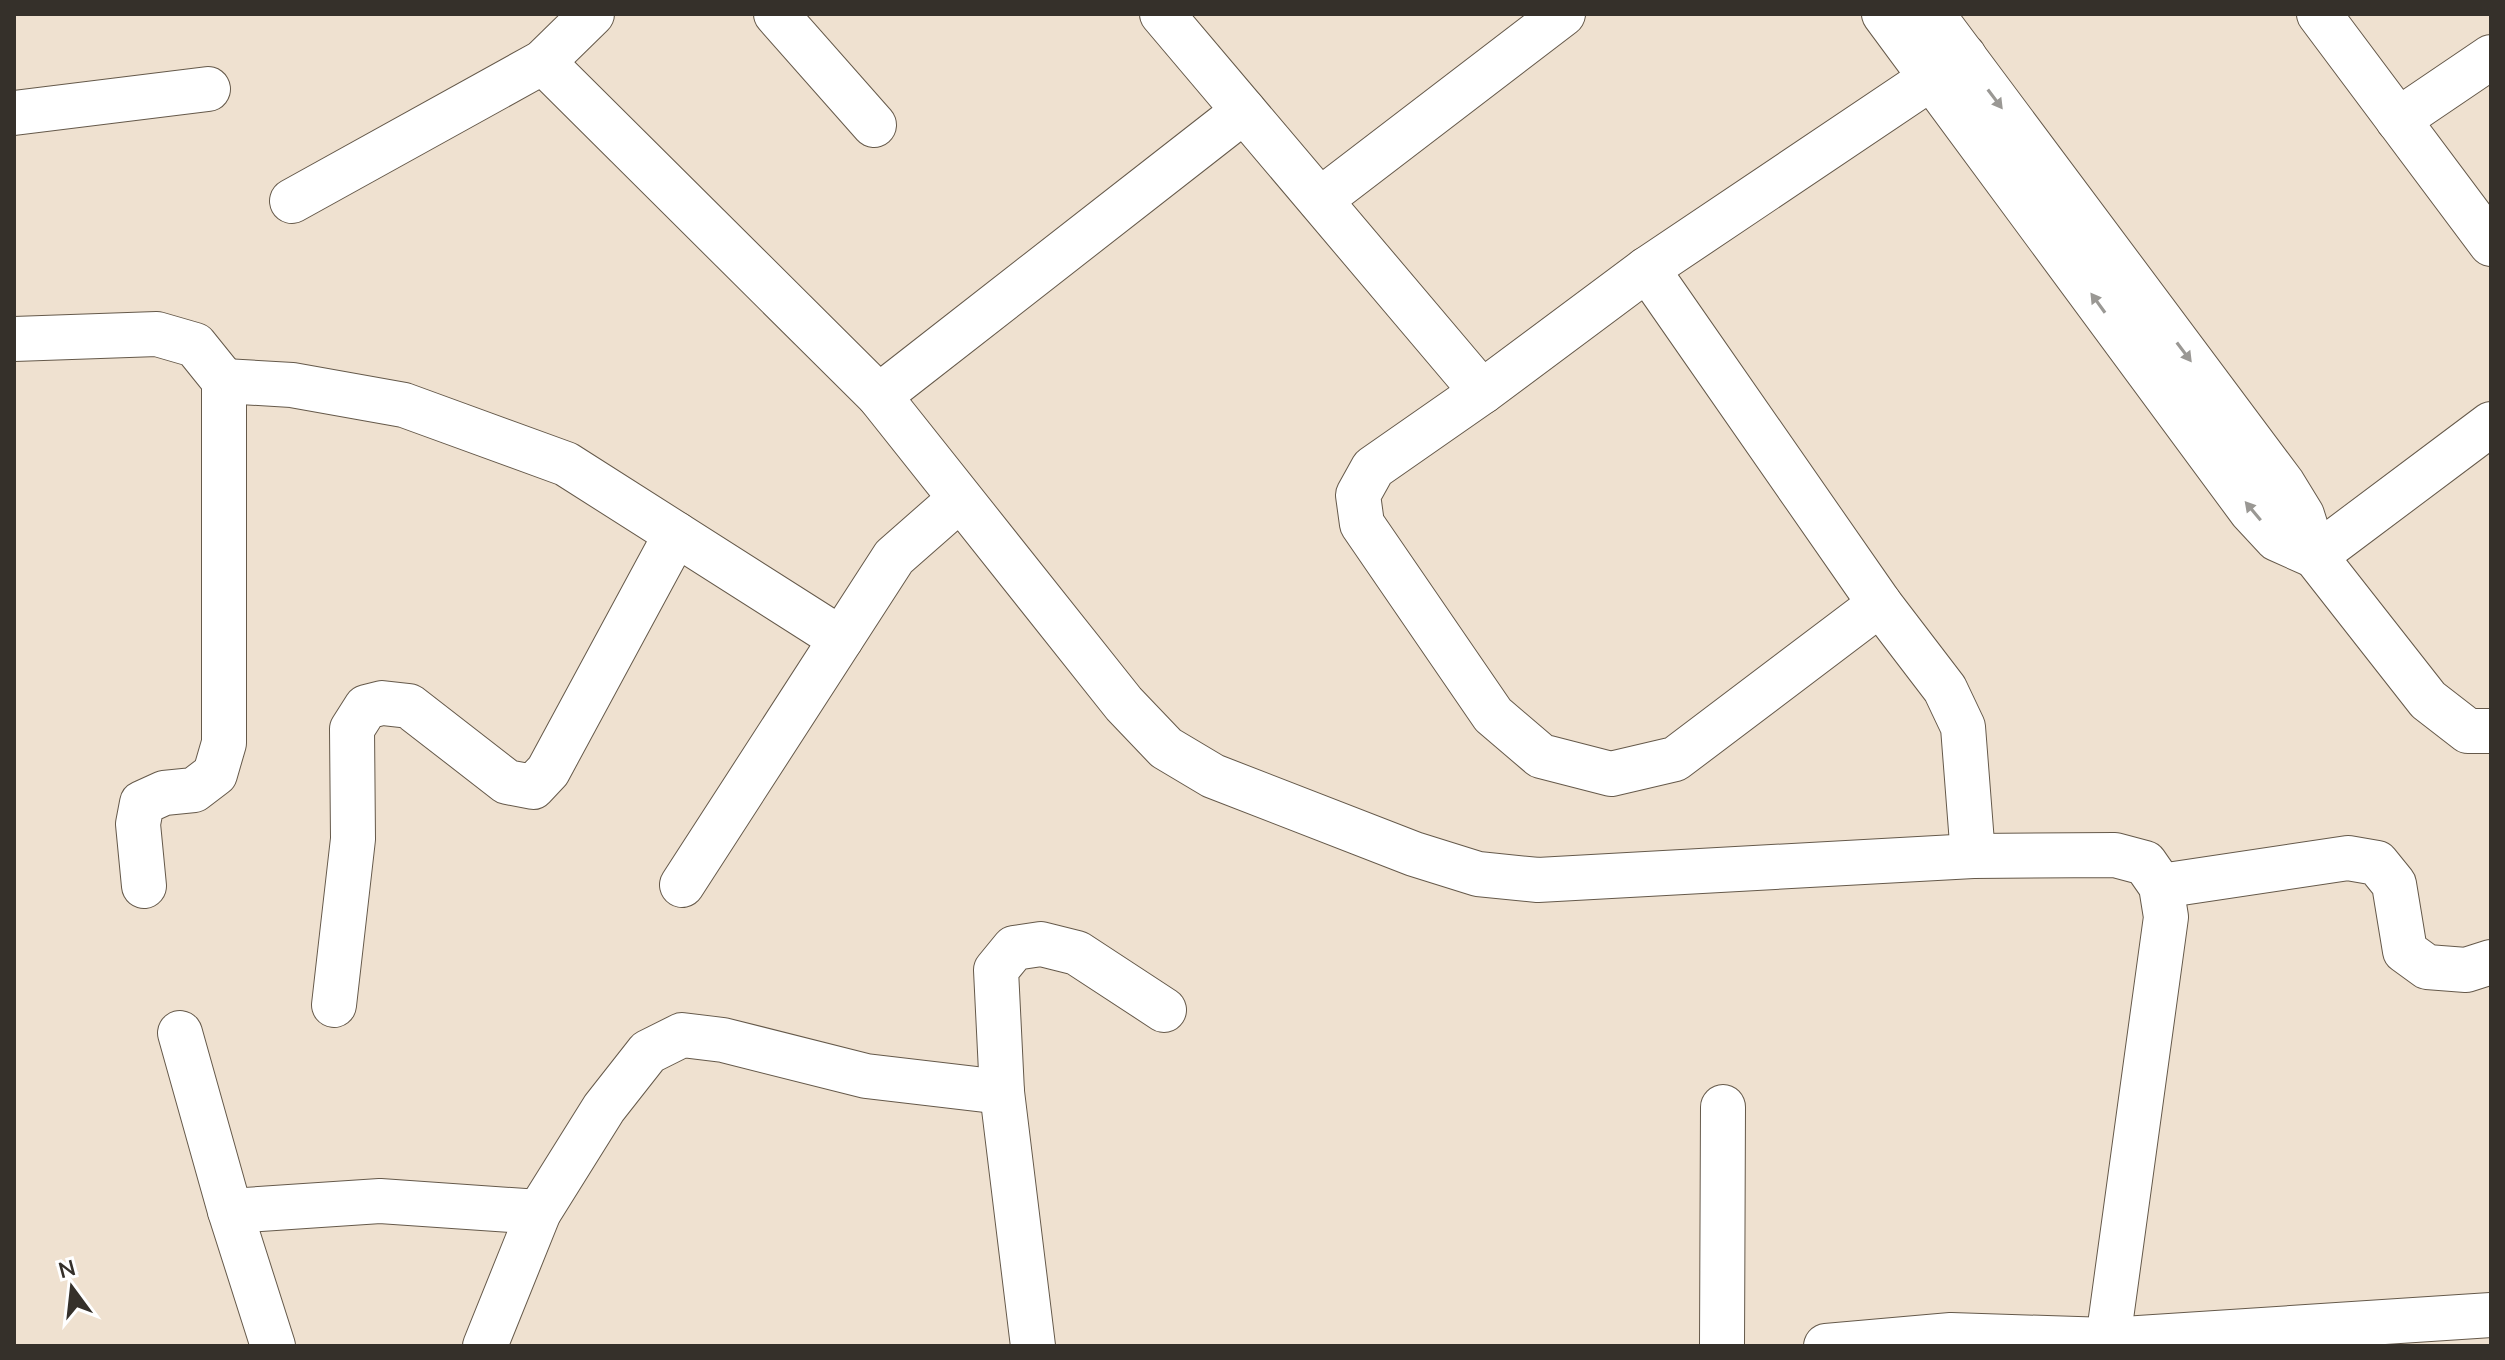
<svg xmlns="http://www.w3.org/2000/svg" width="2505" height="1360" font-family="'Nunito Sans',sans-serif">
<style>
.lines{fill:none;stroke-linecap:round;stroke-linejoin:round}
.minor-casing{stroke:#65594a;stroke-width:46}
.minor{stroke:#fff;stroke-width:44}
.oneway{fill:#9a9894}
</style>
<rect width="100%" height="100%" fill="#efe1d0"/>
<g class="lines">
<defs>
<g id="minor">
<polyline points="776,14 874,125"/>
<polyline points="1162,14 1482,392"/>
<polyline points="1884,14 2251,511 2277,539 2315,556"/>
<polyline points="1932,14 2283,484 2302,515 2315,556 2428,700 2468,731 2491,731"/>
<polyline points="2319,14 2491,244"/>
<polyline points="543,62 879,396 1124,704 1166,748 1213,776 1414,854 1478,874 1538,880 1973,856 2115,855 2145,863 2161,886 2166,917 2108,1340 2104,1346"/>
<polyline points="14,113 208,89"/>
<polyline points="2398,120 2491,57"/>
<polyline points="1320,200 1563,14"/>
<polyline points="292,201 543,62 592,14"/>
<polyline points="1647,269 1880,604 1945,689 1963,727 1973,856"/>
<polyline points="14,339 157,334 195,345 224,381 224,743 215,774 194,790 164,793 142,803 138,824 144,886"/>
<polyline points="224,381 292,385 404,405 566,464 841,639"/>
<polyline points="879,396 1244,111"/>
<polyline points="2315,556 2491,424"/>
<polyline points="1880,604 1675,759 1611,774 1541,756 1493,715 1362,524 1358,495 1373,468 1482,392 1647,269 1964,56"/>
<polyline points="682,885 894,557 960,499"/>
<polyline points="2161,886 2348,858 2377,863 2394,884 2405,951 2427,967 2466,970 2491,962"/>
<polyline points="334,1005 353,839 352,729 366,707 382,703 409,706 507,782 533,787 548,771 676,534"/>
<polyline points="180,1033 230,1211 273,1346"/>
<polyline points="230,1211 380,1201 539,1212"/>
<polyline points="485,1346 539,1212 604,1108 648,1052 682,1035 723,1040 866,1076 1002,1092"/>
<polyline points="1033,1346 1002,1092 996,970 1014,948 1041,944 1077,953 1164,1010"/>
<polyline points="1722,1346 1723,1107"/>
<polyline points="1826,1346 1951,1335 2108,1340 2491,1315"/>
</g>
</defs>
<use href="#minor" class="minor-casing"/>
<use href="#minor" class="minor"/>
</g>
<defs><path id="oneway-solid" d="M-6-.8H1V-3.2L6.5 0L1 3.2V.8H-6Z" transform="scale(2)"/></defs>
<g class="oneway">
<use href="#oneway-solid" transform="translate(1995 99) rotate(53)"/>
<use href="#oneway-solid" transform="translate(2098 303) rotate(-126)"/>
<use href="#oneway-solid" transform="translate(2184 352) rotate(53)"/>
<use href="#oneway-solid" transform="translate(2253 511) rotate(-130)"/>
</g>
<rect width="2505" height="1360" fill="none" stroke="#35302a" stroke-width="32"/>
<g transform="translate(72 1288) rotate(345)" stroke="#ffffff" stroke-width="6" paint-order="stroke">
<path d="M0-6L14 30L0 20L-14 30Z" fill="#35302a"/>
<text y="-12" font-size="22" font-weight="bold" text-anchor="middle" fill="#35302a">N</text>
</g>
</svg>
